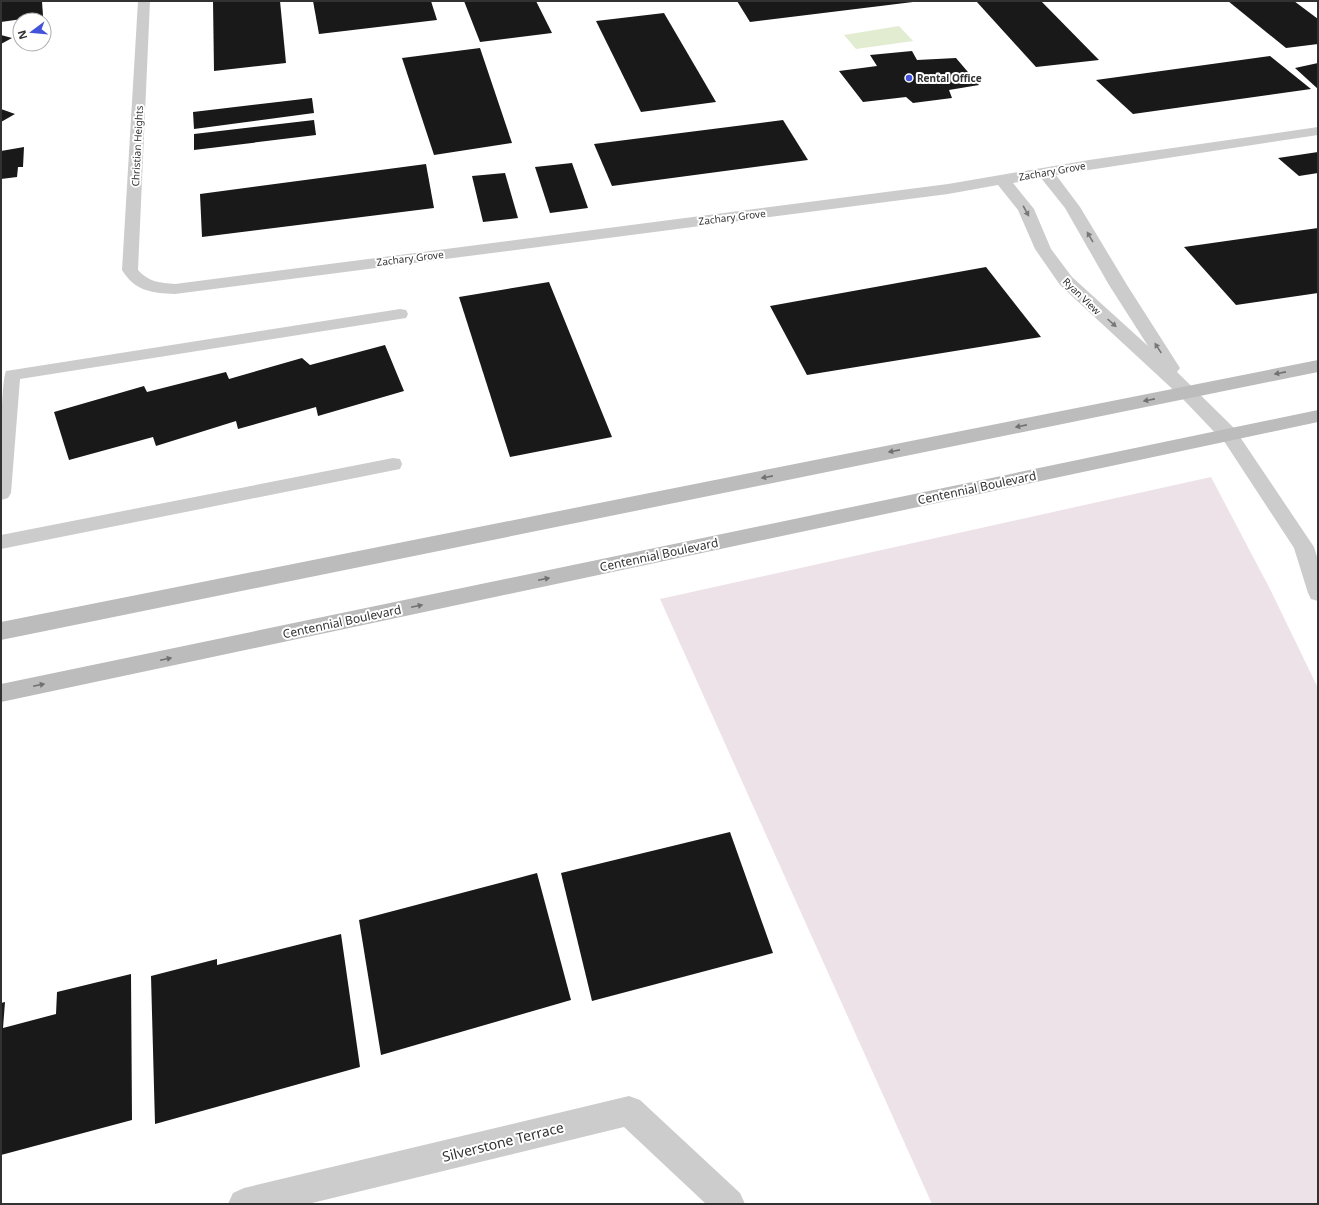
<svg xmlns="http://www.w3.org/2000/svg" width="1319" height="1205" font-family="'Noto Sans',sans-serif">
<style>
.green{fill:#eee2e9}
.water{fill:#e2ecd0}
.building{fill:#191919}
.lines{fill:none;stroke-linecap:round;stroke-linejoin:round}
.lane{fill:#ccc;fill-rule:evenodd}
.street{fill:#ccc;fill-rule:evenodd}
.secondary{fill:#bcbcbc;fill-rule:evenodd}
.oneway{fill:#777}
.oneway2{fill:#707070}
.poi-dot{fill:#4353db;stroke:#fff;stroke-width:1.5}
.labels{text-anchor:middle;stroke-width:4;stroke-linejoin:round;paint-order:stroke}
.far-poi-label{font-size:10px;font-weight:bold;fill:#323232;stroke:#fff;text-anchor:start}
.far-street-label{font-size:10px;fill:#323232;stroke:#fff}
.street-label{font-size:12px;fill:#323232;stroke:#fff}
.near-street-label{font-size:14px;fill:#323232;stroke:#fff}
</style>
<rect width="100%" height="100%" fill="#fff"/>
<polygon class="green" points="1211,477 1270,589 1318,688 1318,1204 932,1204 660,599"/>
<polygon class="water" points="899,26 913,41 856,49 844,35"/>
<g class="building">
<polygon points="1,1 42,1 43,16 1,22"/>
<polygon points="213,1 280,1 286,63 214,71"/>
<polygon points="313,1 431,1 437,20 319,34"/>
<polygon points="464,1 536,1 552,33 480,42"/>
<polygon points="737,1 913,1 913,2 750,22"/>
<polygon points="976,1 1041,1 1099,60 1036,67"/>
<polygon points="1228,1 1294,1 1318,19 1318,44 1286,48"/>
<polygon points="664,13 716,102 641,112 596,21"/>
<polygon points="1,35 12,38 1,44"/>
<polygon points="480,48 512,143 434,155 402,58"/>
<polygon points="912,51 917,60 956,58 979,85 949,90 952,98 913,103 906,97 863,102 839,71 877,66 870,55"/>
<polygon points="1270,56 1311,89 1133,114 1096,80"/>
<polygon points="1318,63 1318,89 1295,68"/>
<polygon points="312,98 314,113 194,129 193,112"/>
<polygon points="1,109 15,114 1,122"/>
<polygon points="314,120 316,135 194,150 194,134"/>
<polygon points="783,120 808,160 612,186 594,144"/>
<polygon points="24,147 23,167 18,167 17,177 1,179 1,151"/>
<polygon points="1318,152 1318,173 1299,176 1278,158"/>
<polygon points="572,163 588,208 550,213 535,167"/>
<polygon points="426,164 434,208 202,237 200,194"/>
<polygon points="505,173 518,218 483,222 472,176"/>
<polygon points="1318,228 1318,293 1236,305 1184,247"/>
<polygon points="986,267 1041,337 807,375 770,306"/>
<polygon points="549,282 612,437 510,457 459,297"/>
<polygon points="385,345 404,391 318,416 316,407 238,429 236,421 156,446 153,437 69,460 54,412 144,386 147,392 226,372 229,379 302,358 310,365"/>
<polygon points="730,832 773,953 592,1001 561,873"/>
<polygon points="537,873 571,1000 381,1055 359,920"/>
<polygon points="341,934 360,1067 155,1124 151,976 217,959 217,965"/>
<polygon points="131,974 132,1120 1,1155 1,1003 5,1002 3,1028 56,1014 57,992"/>
</g>
<g class="lines">
<g class="lane">
<path d="M 400,309 L 406,310 L 408,314 L 406,318 L 20,379 L 11,493 L 8,498 L 1,500 C 1,478 0,385 6,371 Z"/>
<polygon points="1229,429 1236,431 1314,547 1318,560 1318,601 1311,599 1308,593 1294,548 1220,435 1222,431"/>
<polygon points="393,458 400,459 402,464 400,469 1,549 1,535"/>
</g>
<g class="street">
<path d="M 138,1 L 150,1 L 138,270 C 148,282 161,283 175,284 L 948,184 L 1089,160 L 1318,127 L 1318,135 L 1056,175 L 1080,207 L 1127,285 L 1180,368 L 1177,372 L 1236,430 L 1239,435 L 1236,440 L 1229,441 L 1222,440 L 1180,396 L 1060,285 L 1035,249 L 1018,210 L 998,185 L 948,194 L 175,294 C 151,293 135,291 122,270 ZM 1041,178 L 1065,208 L 1109,285 L 1148,346 L 1072,277 L 1051,249 L 1034,209 L 1013,183 Z"/>
<polygon points="629,1096 640,1100 740,1193 745,1204 706,1204 624,1127 308,1204 228,1204 233,1193 244,1188"/>
</g>
<g class="secondary">
<polygon points="1318,360 1318,372 1,640 1,622"/>
<polygon points="1318,410 1318,422 1,702 1,684"/>
</g>
</g>
<defs><path id="oneway-solid" d="M-6-.8H1V-3.2L6.5 0L1 3.2V.8H-6Z"/></defs>
<g class="oneway">
<use href="#oneway-solid" transform="translate(1026 211) rotate(61)"/>
<use href="#oneway-solid" transform="translate(1090 237) rotate(-120)"/>
<use href="#oneway-solid" transform="translate(1112 323) rotate(42)"/>
<use href="#oneway-solid" transform="translate(1158 348) rotate(-123)"/>
</g>
<g class="oneway2">
<use href="#oneway-solid" transform="translate(1280 373) rotate(169)"/>
<use href="#oneway-solid" transform="translate(1149 400) rotate(169)"/>
<use href="#oneway-solid" transform="translate(1021 426) rotate(169)"/>
<use href="#oneway-solid" transform="translate(894 451) rotate(169)"/>
<use href="#oneway-solid" transform="translate(767 477) rotate(169)"/>
<use href="#oneway-solid" transform="translate(544 579) rotate(-12)"/>
<use href="#oneway-solid" transform="translate(417 606) rotate(-12)"/>
<use href="#oneway-solid" transform="translate(166 659) rotate(-12)"/>
<use href="#oneway-solid" transform="translate(39 685) rotate(-12)"/>
</g>
<circle class="poi-dot" cx="909" cy="78" r="4"/>
<g class="labels">
<g class="far-poi-label">
<text x="917" y="82">Rental Office</text>
</g>
<g class="far-street-label">
<text transform="translate(137 146) rotate(-87)" y="4">Christian Heights</text>
<text transform="translate(1052 171) rotate(-10)" y="4">Zachary Grove</text>
<text transform="translate(732 217) rotate(-7)" y="4">Zachary Grove</text>
<text transform="translate(410 258) rotate(-7)" y="4">Zachary Grove</text>
<text transform="translate(1082 296) rotate(44)" y="4">Ryan View</text>
</g>
<g class="street-label">
<text transform="translate(977 488) rotate(-12)" y="4">Centennial Boulevard</text>
<text transform="translate(659 555) rotate(-12)" y="4">Centennial Boulevard</text>
<text transform="translate(342 622) rotate(-12)" y="4">Centennial Boulevard</text>
</g>
<g class="near-street-label">
<text transform="translate(503 1142) rotate(-14)" y="5">Silverstone Terrace</text>
</g>
</g>
<rect width="1319" height="1205" fill="none" stroke="#323232" stroke-width="4"/>
<g transform="translate(32 32) rotate(254)"><circle r="19" fill="#ffffff" stroke="#adadad"/>
<path d="M0-3L7 15L0 10L-7 15Z" fill="#4353db"/>
<text y="-6" font-size="11" font-weight="bold" text-anchor="middle" fill="#323232">N</text>
</g>
</svg>
